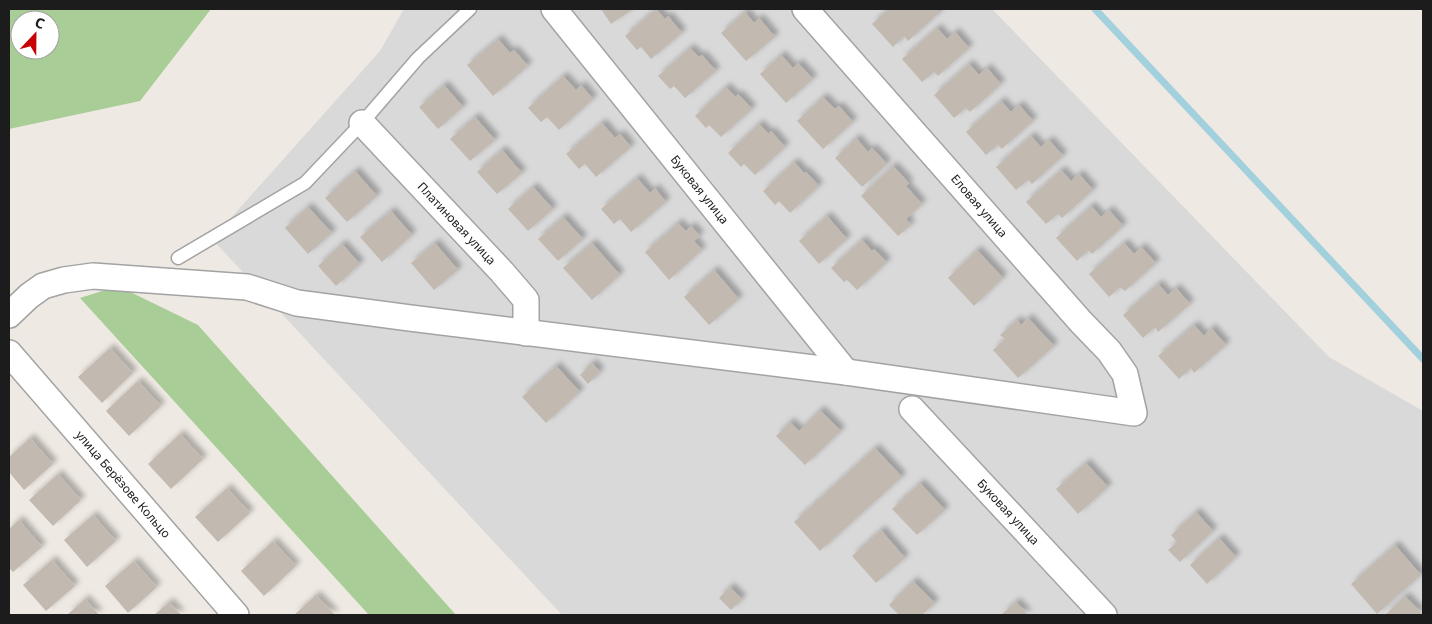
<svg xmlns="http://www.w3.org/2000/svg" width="1432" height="624" font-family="'Noto Sans',sans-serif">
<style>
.residential{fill:#dad9d9}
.forest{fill:#a8cd96;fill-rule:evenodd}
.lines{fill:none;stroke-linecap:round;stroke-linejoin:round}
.stream{stroke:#a2d0dc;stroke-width:7}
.building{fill:#c2b9b1;filter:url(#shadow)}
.lane-casing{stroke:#a3a3a3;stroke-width:15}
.street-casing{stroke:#a3a3a3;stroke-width:28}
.lane{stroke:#fff;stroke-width:12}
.street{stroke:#fff;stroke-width:25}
.labels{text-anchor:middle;stroke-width:4.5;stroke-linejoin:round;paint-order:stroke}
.street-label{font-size:12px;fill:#1c1c1c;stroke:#fff}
</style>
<defs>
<filter id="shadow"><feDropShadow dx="4.5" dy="-4.5" stdDeviation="2.5" flood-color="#0004"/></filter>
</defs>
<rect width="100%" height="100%" fill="#eee9e2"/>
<polygon class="residential" points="404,9 992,9 1329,357 1423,411 1423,615 562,615 212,239 380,51"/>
<g class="forest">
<path d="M 9,9 L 211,9 L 140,101 L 9,129 ZM 20,20 L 50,20 L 50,50 L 20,50 Z"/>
<polygon points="118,286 198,325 456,615 369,615 80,298"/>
</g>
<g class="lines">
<polyline class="stream" points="1095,9 1423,359"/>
</g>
<g class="building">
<polygon points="601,9 633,9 611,24"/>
<polygon points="656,9 665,19 668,16 682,33 651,59 641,47 637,50 625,36"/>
<polygon points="889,9 936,9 939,13 908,41 904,36 893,47 872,24"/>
<polygon points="745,12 754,23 759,18 775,37 746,61 721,33"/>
<polygon points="937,28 947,39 955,32 969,48 938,76 934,72 922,82 902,59"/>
<polygon points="498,39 510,53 514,50 528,66 493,96 467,65"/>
<polygon points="690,48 699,57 702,55 716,71 685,98 674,86 670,89 658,76"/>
<polygon points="781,55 793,68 798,63 813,79 786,103 760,74"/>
<polygon points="969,64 979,75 987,68 1001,84 970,112 966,108 954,118 934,95"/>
<polygon points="563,76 576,90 581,85 593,99 559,130 547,117 541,122 528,108"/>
<polygon points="444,85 463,107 438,129 419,107"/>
<polygon points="726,87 736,97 738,94 752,109 721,137 709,125 706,128 695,116"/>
<polygon points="823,97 835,109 839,106 853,122 823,149 797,121"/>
<polygon points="1001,101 1011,112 1019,105 1033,121 1002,149 998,145 986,155 966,132"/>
<polygon points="475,117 495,140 470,161 450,139"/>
<polygon points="602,123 615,138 620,134 631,147 596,177 585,164 579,169 566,154"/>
<polygon points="759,124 769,134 771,131 785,147 755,175 744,164 741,167 728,153"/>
<polygon points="1031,136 1041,147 1049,140 1063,156 1032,184 1028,180 1016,190 996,167"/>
<polygon points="856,138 868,152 872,148 887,164 862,187 835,158"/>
<polygon points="502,150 522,173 497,194 477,172"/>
<polygon points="794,162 804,173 806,172 819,186 790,213 779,201 775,205 763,191"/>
<polygon points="893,166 909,183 906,186 922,204 906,219 911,225 898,236 861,196"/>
<polygon points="1061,170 1071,181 1079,174 1093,190 1062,218 1058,214 1046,224 1026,202"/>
<polygon points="355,171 377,196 347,222 325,198"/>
<polygon points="637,178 650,193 655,188 666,202 631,232 620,219 614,224 601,209"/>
<polygon points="533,187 553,209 528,231 508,209"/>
<polygon points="1091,206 1101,217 1109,210 1123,226 1092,254 1088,250 1077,261 1056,238"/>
<polygon points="308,207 332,233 308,254 285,228"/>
<polygon points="391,211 412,235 382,262 360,237"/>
<polygon points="827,216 847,239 819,264 799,241"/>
<polygon points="563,217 583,239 558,261 538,239"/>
<polygon points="678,223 686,231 691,226 700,236 694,241 702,250 669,280 645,252"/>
<polygon points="862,240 872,251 874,249 887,262 857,290 847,280 844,282 831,268"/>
<polygon points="435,243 458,270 434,290 411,263"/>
<polygon points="592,243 620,275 592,300 563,268"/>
<polygon points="1124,243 1134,254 1141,247 1156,263 1125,291 1120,287 1109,297 1089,274"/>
<polygon points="342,244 360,264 336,286 318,266"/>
<polygon points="977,250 1003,278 974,306 948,278"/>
<polygon points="714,270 739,299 709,325 684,297"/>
<polygon points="1158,284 1168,295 1176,288 1190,304 1158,332 1155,327 1143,338 1123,315"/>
<polygon points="1028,318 1054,346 1018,378 993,350 1005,339 1000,335 1017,320 1021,325"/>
<polygon points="1194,325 1204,336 1211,328 1226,345 1194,373 1191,368 1179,379 1158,356"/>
<polygon points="110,348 133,373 102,403 78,377"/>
<polygon points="592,363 600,372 588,384 580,375"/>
<polygon points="556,366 580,392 546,423 522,397"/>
<polygon points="138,381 161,406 129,436 106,411"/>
<polygon points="820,410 841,431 805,465 776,436 790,422 799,431"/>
<polygon points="180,434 203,459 171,489 148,464"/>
<polygon points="30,438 53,464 24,490 9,472 9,457"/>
<polygon points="875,448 902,477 820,551 794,522"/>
<polygon points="1086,463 1108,487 1078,514 1056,489"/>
<polygon points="58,474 81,500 53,526 29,500"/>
<polygon points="920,483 945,510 917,535 892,509"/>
<polygon points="227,488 250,513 218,542 195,517"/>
<polygon points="1196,512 1213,531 1180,562 1168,550 1177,542 1171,535"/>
<polygon points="93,515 116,541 87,567 64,540"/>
<polygon points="19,520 42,547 13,572 9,568 9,529"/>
<polygon points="881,530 905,558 876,583 852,556"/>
<polygon points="1219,538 1236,557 1207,584 1190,565"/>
<polygon points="273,541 296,566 264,596 241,571"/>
<polygon points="1395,545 1421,575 1377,614 1351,584"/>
<polygon points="52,560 75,586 46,611 23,585"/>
<polygon points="134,561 157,587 128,613 105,586"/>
<polygon points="913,581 935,603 922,615 899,615 889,605"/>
<polygon points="730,587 742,599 731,610 719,598"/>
<polygon points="316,595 335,615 294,615"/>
<polygon points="1405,596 1423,615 1385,615"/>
<polygon points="85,599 99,615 67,615"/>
<polygon points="169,602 181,615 154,615"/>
<polygon points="1016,602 1028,615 1001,615"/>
</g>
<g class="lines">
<defs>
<polyline id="lane" points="178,258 305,183 362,123 418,58 470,9"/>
<g id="street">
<path id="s1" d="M 554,9 L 846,372"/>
<path id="s2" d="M 362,123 L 502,272 L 526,300 L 526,333"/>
<polyline points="9,315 29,296 43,286 64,280 93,276 247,287 297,303 410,318 846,372 1134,413 1125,374 1109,351 1081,322 805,9"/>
<path id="s3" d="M 9,353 L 236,615"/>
<path id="s4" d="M 912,409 L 1104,615"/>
</g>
</defs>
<use href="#lane" class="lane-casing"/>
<use href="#street" class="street-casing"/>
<use href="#lane" class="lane"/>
<use href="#street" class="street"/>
</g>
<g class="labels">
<g class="street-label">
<text dy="4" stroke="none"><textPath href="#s1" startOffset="232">Буковая улица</textPath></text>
<text transform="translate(979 206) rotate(49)" y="4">Еловая улица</text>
<text dy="4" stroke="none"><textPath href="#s2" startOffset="138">Платиновая улица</textPath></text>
<text dy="4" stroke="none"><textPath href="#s3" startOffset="174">улица Берёзове Кольцо</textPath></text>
<text dy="4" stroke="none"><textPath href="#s4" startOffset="141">Буковая улица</textPath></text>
</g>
</g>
<rect width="1432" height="624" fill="none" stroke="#1c1c1c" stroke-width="20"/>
<g transform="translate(35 35) rotate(22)"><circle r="24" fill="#ffffff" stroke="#a4a4a4"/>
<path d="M0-4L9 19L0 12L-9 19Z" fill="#c80005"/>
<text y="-8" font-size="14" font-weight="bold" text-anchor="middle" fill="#1c1c1c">С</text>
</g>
</svg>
